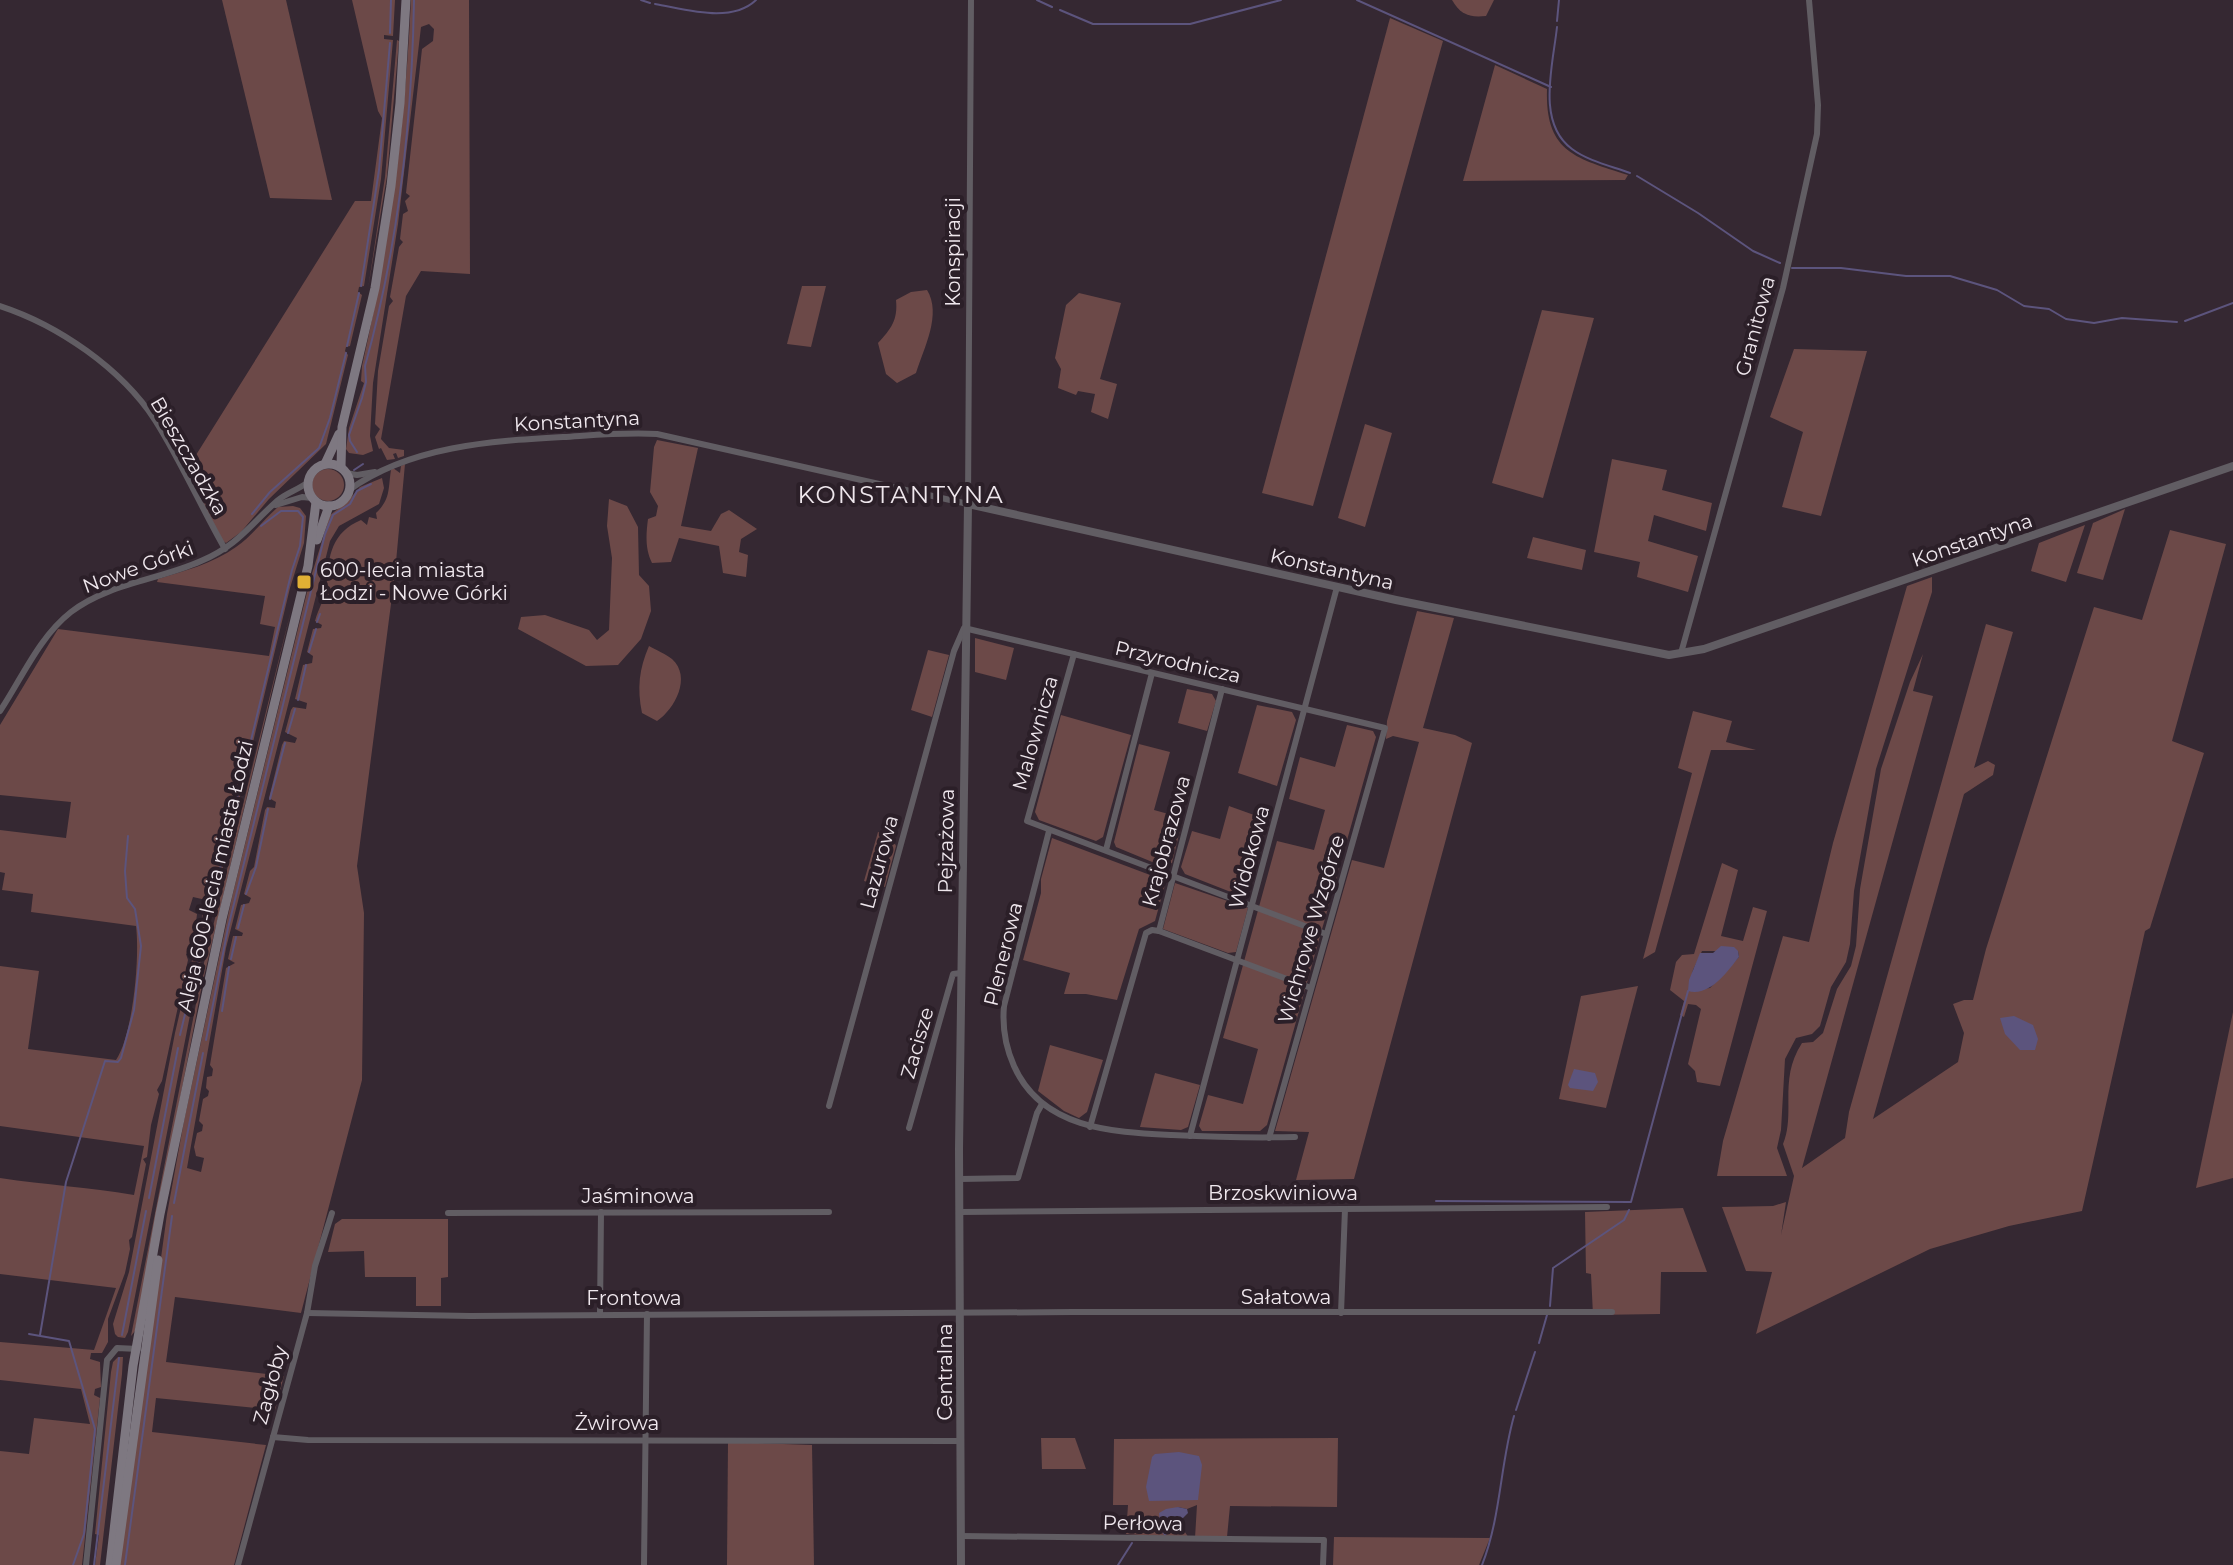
<svg xmlns="http://www.w3.org/2000/svg" width="2233" height="1565" font-family="Montserrat,sans-serif">
<style>
.green{fill:#6c4948;fill-rule:evenodd}
.water{fill:#5c547d}
.lines{fill:none;stroke-linecap:round;stroke-linejoin:round}
.stream{stroke:#5c547d;stroke-width:2}
.minor{stroke:#615d63;stroke-width:6}
.tertiary{stroke:#615d63;stroke-width:8}
.secondary{stroke:#7e7881;stroke-width:9}
.poi-dot{fill:#e0b034;stroke:#2b1f28;stroke-width:3}
.labels{text-anchor:middle;stroke-width:8;stroke-linejoin:round;paint-order:stroke}
.street-label{font-size:20px;fill:#efe7ed;stroke:#2b1f28}
.poi-label{font-size:20px;fill:#efe7ed;stroke:#2b1f28;text-anchor:start}
.quarter-label{font-size:24px;letter-spacing:2px;fill:#efe7ed;stroke:#2b1f28}
</style>
<rect width="100%" height="100%" fill="#352832"/>
<g class="green">
<polygon points="222,0 286,0 332,200 270,198"/>
<polygon points="352,0 395,0 393,36 384,35 384,39 393,40 381,179 364,286 359,287 358,292 362,295 350,346 346,347 345,351 348,355 326,444 269,499 241,532 226,543 223,541 186,471 355,201 371,201 382,118 378,111"/>
<path d="M 411,0 L 469,0 L 470,274 L 421,271 L 406,296 L 381,439 L 389,448 L 404,450 L 404,456 L 398,458 L 396,453 L 393,454 L 395,459 L 387,460 L 381,448 L 379,449 L 375,437 L 380,429 L 375,424 L 378,371 L 389,306 L 393,301 L 390,297 L 399,247 L 403,242 L 400,239 L 403,214 L 408,211 L 405,201 L 410,196 L 406,193 L 422,49 L 433,41 L 434,29 L 429,24 L 421,27 L 398,224 L 373,383 L 370,436 L 373,451 L 363,455 L 349,453 L 346,449 L 349,428 L 364,383 L 361,381 L 362,366 C 390,242 405,127 411,0 Z"/>
<path d="M 1452,0 L 1494,0 L 1486,16 C 1469,18 1460,14 1452,0 Z"/>
<polygon points="1390,18 1443,41 1313,506 1262,493"/>
<polygon points="397,40 399,41 387,176 368,289 385,177"/>
<path d="M 1495,65 L 1547,89 C 1545,152 1575,158 1628,175 L 1625,180 L 1463,181 Z"/>
<polygon points="802,286 826,286 811,347 787,344"/>
<path d="M 927,290 C 942,314 924,348 916,373 L 897,383 L 886,374 L 878,343 C 891,329 898,320 896,300 L 911,292 Z"/>
<polygon points="1079,293 1121,303 1100,379 1117,384 1108,419 1091,412 1095,394 1078,391 1076,395 1058,388 1061,369 1055,358 1066,305"/>
<polygon points="1542,310 1594,318 1543,498 1492,483"/>
<polygon points="1794,349 1867,351 1821,516 1782,507 1803,432 1770,417"/>
<polygon points="1365,424 1392,433 1365,527 1338,518"/>
<path d="M 657,440 L 698,448 L 681,526 L 711,531 L 721,514 L 729,510 L 757,529 L 741,539 L 739,552 L 748,555 L 746,577 L 723,573 L 719,546 L 679,538 L 671,562 L 652,563 C 645,549 646,535 648,519 L 656,516 L 658,506 L 650,492 L 654,447 Z"/>
<polygon points="1612,459 1667,470 1662,490 1712,503 1706,531 1654,515 1648,541 1698,556 1688,592 1637,577 1640,562 1594,552"/>
<path d="M 405,464 L 395,573 L 357,866 L 364,913 L 362,1080 L 301,1313 L 175,1297 L 166,1362 L 284,1376 L 275,1410 L 156,1398 L 152,1432 L 266,1445 L 234,1565 L 119,1565 L 167,1214 L 184,1121 L 232,897 L 310,580 L 330,515 L 347,502 L 360,487 L 382,478 L 384,488 L 379,504 L 339,526 L 330,541 L 226,948 L 187,1168 L 201,1172 L 204,1158 L 196,1156 L 194,1147 L 197,1133 L 202,1131 L 203,1125 L 199,1121 L 203,1099 L 208,1096 L 209,1091 L 206,1088 L 207,1077 L 212,1076 L 213,1069 L 210,1065 L 226,968 L 235,963 L 228,959 L 233,936 L 242,936 L 243,933 L 235,929 L 241,905 L 249,903 L 251,898 L 244,894 L 250,871 L 254,867 L 265,810 L 267,807 L 275,808 L 276,802 L 269,798 L 282,745 L 284,741 L 295,743 L 297,738 L 285,732 L 291,710 L 293,707 L 306,709 L 307,703 L 295,699 L 303,665 L 312,663 L 313,656 L 307,652 L 313,629 L 321,628 L 322,625 L 315,621 C 318,609 326,597 327,584 C 328,556 332,532 361,520 L 367,525 L 369,517 L 377,519 L 376,513 C 391,499 388,488 391,470 L 393,468 L 400,473 L 401,466 Z"/>
<circle cx="328" cy="485" r="16"/>
<polygon points="609,499 627,506 638,527 639,575 649,586 651,611 641,639 618,665 586,666 518,629 521,617 545,615 589,630 597,640 609,630 612,558 607,526"/>
<path d="M 293,506 L 300,508 L 306,516 L 304,543 L 290,588 L 201,959 L 128,1332 L 125,1338 L 118,1337 L 115,1334 L 113,1324 L 129,1272 L 175,1033 L 206,900 L 193,897 L 189,910 L 197,914 L 196,923 L 192,927 L 195,930 L 189,952 L 186,954 L 188,960 L 162,1081 L 157,1090 L 159,1094 L 151,1125 L 147,1157 L 143,1159 L 146,1164 L 132,1237 L 129,1240 L 130,1249 L 125,1273 L 108,1319 L 108,1342 L 102,1353 L 91,1353 L 90,1359 L 100,1362 L 101,1387 L 95,1389 L 94,1395 L 100,1398 L 82,1565 L 0,1565 L 0,1451 L 29,1454 L 34,1418 L 90,1424 L 81,1389 L 0,1380 L 0,1342 L 94,1350 L 116,1288 L 0,1274 L 0,1178 C 46,1185 88,1187 134,1195 L 144,1146 L 0,1126 L 0,966 L 39,971 L 28,1049 L 116,1060 C 133,1035 140,957 136,926 L 31,912 L 33,894 L 2,890 L 5,873 L 0,872 L 0,830 L 66,838 L 71,802 L 0,795 L 0,725 L 58,629 L 269,656 L 275,627 L 260,624 L 265,596 L 157,582 L 158,579 C 184,571 212,564 236,547 C 252,536 263,520 278,507 Z"/>
<polygon points="2125,509 2103,580 2077,573 2093,523"/>
<polygon points="2085,525 2066,582 2031,571 2039,543"/>
<path d="M 2170,530 L 2226,544 L 2172,741 L 2204,753 L 2150,928 L 2145,931 L 2082,1211 L 2009,1226 L 1930,1249 L 1756,1334 L 1772,1272 L 1746,1271 L 1722,1207 L 1773,1206 L 1786,1202 L 1781,1235 L 1794,1176 L 1783,1144 C 1796,1112 1778,1080 1802,1043 L 1813,1042 L 1823,1033 L 1837,989 L 1851,966 L 1856,946 L 1860,889 L 1881,769 L 1910,682 L 1923,654 L 1913,691 L 1933,696 L 1802,1168 L 1845,1138 L 1849,1112 L 1986,624 L 2013,632 L 1974,768 L 1988,761 L 1995,765 L 1993,775 L 1964,794 L 1873,1119 L 1958,1062 L 1964,1033 L 1953,1004 L 1964,1000 L 1973,1000 L 1986,949 L 2094,607 L 2142,620 Z"/>
<polygon points="1533,537 1586,550 1582,570 1527,558"/>
<polygon points="1932,577 1932,592 1876,769 1854,891 1850,944 1846,962 1831,987 1820,1026 1812,1034 1796,1038 1785,1059 1781,1130 1777,1148 1787,1176 1717,1176 1723,1141 1783,936 1809,942 1833,843 1907,586"/>
<polygon points="293,602 202,985 135,1331 131,1336 204,963"/>
<polygon points="1417,611 1454,618 1423,728 1455,735 1472,743 1354,1179 1296,1180 1309,1132 1275,1131 1352,860 1384,868 1419,742 1393,736 1386,739 1387,721"/>
<polygon points="975,638 1014,648 1006,680 975,672"/>
<path d="M 649,646 C 656,650 666,654 672,659 C 692,677 675,709 657,721 L 642,713 C 637,688 639,669 649,646 Z"/>
<polygon points="928,650 949,655 932,717 911,710"/>
<polygon points="1187,689 1212,694 1216,701 1207,731 1178,723"/>
<polygon points="1257,705 1292,712 1296,720 1277,786 1238,773"/>
<polygon points="1693,711 1732,721 1726,742 1756,750 1711,750 1655,952 1643,959 1692,773 1678,768"/>
<polygon points="1061,715 1131,735 1103,837 1096,841 1039,820 1035,812"/>
<polygon points="1347,725 1373,731 1376,737 1267,1125 1260,1131 1202,1131 1199,1126 1208,1095 1243,1104 1258,1049 1223,1038 1277,841 1314,850 1325,810 1289,799 1300,757 1335,767"/>
<polygon points="1139,744 1170,752 1154,810 1183,818 1172,863 1162,866 1116,847 1114,842"/>
<polygon points="1229,806 1268,820 1248,893 1241,896 1185,874 1181,867 1192,831 1220,839"/>
<polygon points="878,832 892,838 896,846 885,887 864,881"/>
<polygon points="1052,838 1166,881 1155,921 1139,929 1117,1000 1086,994 1064,994 1070,973 1023,960 1041,893 1041,879"/>
<path d="M 1722,863 L 1738,870 L 1721,936 L 1743,941 L 1753,907 L 1767,911 L 1720,1086 L 1697,1082 L 1695,1071 L 1688,1064 L 1701,1009 L 1696,1005 L 1688,1004 L 1684,1017 L 1680,1015 L 1684,1001 L 1670,990 L 1676,962 L 1682,955 L 1694,954 ZM 1702,951 L 1738,951 L 1739,957 L 1710,988 L 1689,990 L 1693,970 Z"/>
<polygon points="1175,883 1248,908 1236,952 1228,953 1163,929"/>
<polygon points="1638,986 1606,1108 1559,1099 1581,996"/>
<polygon points="2233,1012 2233,1178 2196,1188"/>
<polygon points="1050,1045 1103,1060 1087,1112 1079,1118 1064,1111 1038,1091"/>
<polygon points="1155,1073 1200,1085 1188,1127 1181,1130 1140,1127"/>
<polygon points="1683,1208 1707,1272 1661,1272 1660,1314 1593,1315 1591,1274 1586,1273 1585,1212"/>
<polygon points="342,1219 448,1219 448,1277 441,1278 441,1306 416,1306 416,1277 365,1277 364,1251 328,1252 335,1224"/>
<polygon points="118,1357 123,1357 122,1374 100,1565 95,1565 99,1535 95,1534 111,1372 113,1362"/>
<polygon points="1075,1438 1086,1469 1042,1469 1041,1438"/>
<polygon points="1338,1438 1337,1507 1230,1506 1227,1537 1195,1538 1197,1505 1187,1509 1178,1507 1159,1518 1161,1531 1172,1531 1180,1525 1189,1538 1126,1534 1128,1505 1113,1505 1114,1439"/>
<polygon points="728,1442 812,1445 814,1565 727,1565"/>
<polygon points="1334,1537 1490,1538 1479,1565 1333,1565"/>
</g>
<g class="water">
<path d="M 1721,946 L 1734,947 L 1738,951 L 1739,957 C 1727,972 1710,997 1688,991 L 1689,980 L 1700,953 L 1713,953 Z"/>
<polygon points="2014,1016 2033,1025 2038,1039 2035,1050 2020,1050 2005,1034 2000,1018"/>
<polygon points="1574,1069 1595,1073 1598,1082 1593,1091 1570,1088 1568,1085"/>
<polygon points="1179,1452 1199,1456 1202,1465 1198,1500 1149,1501 1146,1487 1152,1457 1155,1454"/>
<polygon points="1178,1507 1187,1509 1188,1513 1165,1536 1161,1531 1159,1513 1166,1509"/>
</g>
<g class="lines">
<g class="stream">
<polyline points="641,0 650,3"/>
<polyline points="1037,0 1052,7"/>
<polyline points="1357,0 1551,87"/>
<path d="M 655,4 C 685,9 731,24 756,0"/>
<polyline points="1060,10 1093,24 1190,24 1281,0"/>
<polyline points="1557,21 1559,0"/>
<path d="M 1557,27 C 1553,65 1536,123 1572,149 C 1588,161 1611,166 1630,173"/>
<polyline points="390,33 391,0"/>
<polyline points="1637,176 1698,213 1753,251 1780,263"/>
<polyline points="1792,268 1841,268 1906,276 1950,276 1997,290 2024,306 2049,309 2066,319 2094,323 2122,318 2177,322"/>
<polyline points="361,286 379,170 390,43"/>
<polyline points="2185,321 2233,303"/>
<polyline points="347,346 359,293"/>
<path d="M 357,452 L 350,441 L 349,435 L 362,398 L 366,382 L 365,366 C 398,248 412,121 414,0"/>
<polyline points="354,470 363,464"/>
<polyline points="252,514 270,492 319,448 330,418 346,353"/>
<polyline points="317,622 320,614"/>
<polyline points="309,652 316,629"/>
<polyline points="298,700 306,665"/>
<polyline points="288,733 295,709"/>
<polyline points="270,799 285,743"/>
<polyline points="246,894 256,867 268,809"/>
<polyline points="238,928 244,905"/>
<polyline points="231,959 236,937"/>
<polyline points="222,1011 229,967"/>
<polyline points="180,1035 292,570 300,546 303,517 298,511 281,511 261,526"/>
<polyline points="206,1040 228,928 325,534 333,515 350,504 357,491 371,484"/>
<polyline points="149,1198 178,1048"/>
<polyline points="1436,1201 1631,1202 1688,991"/>
<polyline points="174,1203 203,1053"/>
<polyline points="1550,1306 1553,1268 1624,1220 1629,1210"/>
<polyline points="29,1334 69,1341 95,1429 84,1534 73,1565"/>
<polyline points="40,1335 66,1182 105,1061 118,1062 121,1058 134,1010 141,946 135,909 127,898 125,871 128,836"/>
<polyline points="122,1335 146,1211"/>
<polyline points="1539,1343 1547,1315"/>
<polyline points="1516,1410 1535,1352"/>
<polyline points="94,1565 119,1358"/>
<polyline points="125,1565 172,1216"/>
<polyline points="1118,1565 1132,1543"/>
<path d="M 1482,1565 C 1501,1517 1500,1465 1514,1416"/>
</g>
<g class="minor">
<path d="M 0,306 C 58,325 121,368 155,420 C 181,461 201,507 225,549"/>
<polyline points="346,473 357,475 375,472"/>
<path d="M 349,490 C 410,446 491,441 563,437 C 595,435 626,432 657,434 L 968,504 L 971,0"/>
<polyline points="276,505 302,497 312,498"/>
<polyline points="1681,653 1783,288 1817,134 1818,105 1809,0"/>
<polyline points="1074,654 1027,821 1326,934"/>
<path d="M 0,711 C 22,678 39,637 71,612 C 109,583 159,580 201,561 C 238,545 249,526 277,501 C 286,493 298,490 308,482"/>
<path d="M 1049,831 L 1004,1006 C 1002,1028 1005,1046 1014,1066 C 1042,1129 1112,1132 1172,1135 C 1213,1137 1254,1138 1295,1137"/>
<polyline points="1106,850 1152,673"/>
<polyline points="1159,931 1311,988"/>
<polyline points="829,1106 954,651 964,628 1385,728 1269,1138"/>
<polyline points="1090,1127 1146,933 1152,930 1159,931 1222,689"/>
<polyline points="909,1128 953,974 961,973"/>
<polyline points="1190,1136 1337,587"/>
<polyline points="960,1179 1018,1178 1037,1113 1042,1104"/>
<polyline points="960,1212 1607,1207"/>
<polyline points="448,1213 829,1212"/>
<polyline points="307,1313 470,1316 1073,1312 1612,1312"/>
<polyline points="1341,1313 1345,1209"/>
<polyline points="600,1314 601,1212"/>
<polyline points="273,1437 308,1440 961,1441"/>
<polyline points="961,1536 1324,1540 1323,1565"/>
<polyline points="86,1565 107,1360 117,1348 138,1349"/>
<polyline points="238,1565 307,1313 315,1266 332,1213"/>
<polyline points="644,1565 647,1314"/>
</g>
<polyline class="tertiary" points="961,1565 959,1149 968,504 1396,600 1669,655 1704,649 2233,466"/>
<g class="secondary">
<circle cx="329" cy="485" r="21"/>
<polyline points="325,464 339,434"/>
<polyline points="341,467 342,427 375,288 391,186 400,103 406,0"/>
<polyline points="317,540 329,506"/>
<polyline points="110,1565 133,1366 160,1214 222,919 308,566 316,502"/>
<polyline points="116,1565 158,1260"/>
</g>
</g>
<rect class="poi-dot" x="296" y="574" width="16" height="16" rx="4"/>
<g class="labels">
<g class="street-label">
<text transform="translate(953 252) rotate(-90)" y="7">Konspiracji</text>
<text transform="translate(1755 326) rotate(-75)" y="7">Granitowa</text>
<text transform="translate(577 421) rotate(-3)" y="7">Konstantyna</text>
<text transform="translate(189 456) rotate(60)" y="7">Bieszczadzka</text>
<text transform="translate(1972 540) rotate(-19)" y="7">Konstantyna</text>
<text transform="translate(138 567) rotate(-20)" y="7">Nowe Górki</text>
<text transform="translate(1332 569) rotate(13)" y="7">Konstantyna</text>
<text transform="translate(1178 662) rotate(13)" y="7">Przyrodnicza</text>
<text transform="translate(1035 733) rotate(-74)" y="7">Malownicza</text>
<text transform="translate(946 841) rotate(-89)" y="7">Pejzażowa</text>
<text transform="translate(1166 841) rotate(-75)" y="7">Krajobrazowa</text>
<text transform="translate(1249 857) rotate(-75)" y="7">Widokowa</text>
<text transform="translate(879 862) rotate(-75)" y="7">Lazurowa</text>
<text transform="translate(215 876) rotate(-77)" y="7">Aleja 600-lecia miasta Łodzi</text>
<text transform="translate(1311 929) rotate(-74)" y="7">Wichrowe Wzgórze</text>
<text transform="translate(1003 954) rotate(-76)" y="7">Plenerowa</text>
<text transform="translate(917 1043) rotate(-74)" y="7">Zacisze</text>
<text x="1283" y="1200">Brzoskwiniowa</text>
<text x="638" y="1203">Jaśminowa</text>
<text x="1286" y="1304">Sałatowa</text>
<text x="634" y="1305">Frontowa</text>
<text transform="translate(945 1372) rotate(-90)" y="7">Centralna</text>
<text transform="translate(270 1385) rotate(-75)" y="7">Zagłoby</text>
<text x="617" y="1430">Żwirowa</text>
<text transform="translate(1143 1523) rotate(1)" y="7">Perłowa</text>
</g>
<g class="poi-label">
<text x="320" y="577">600-lecia miasta<tspan x="320" dy="23">Łodzi - Nowe Górki</tspan></text>
</g>
<g class="quarter-label">
<text x="901" y="503">KONSTANTYNA</text>
</g>
</g>
</svg>
